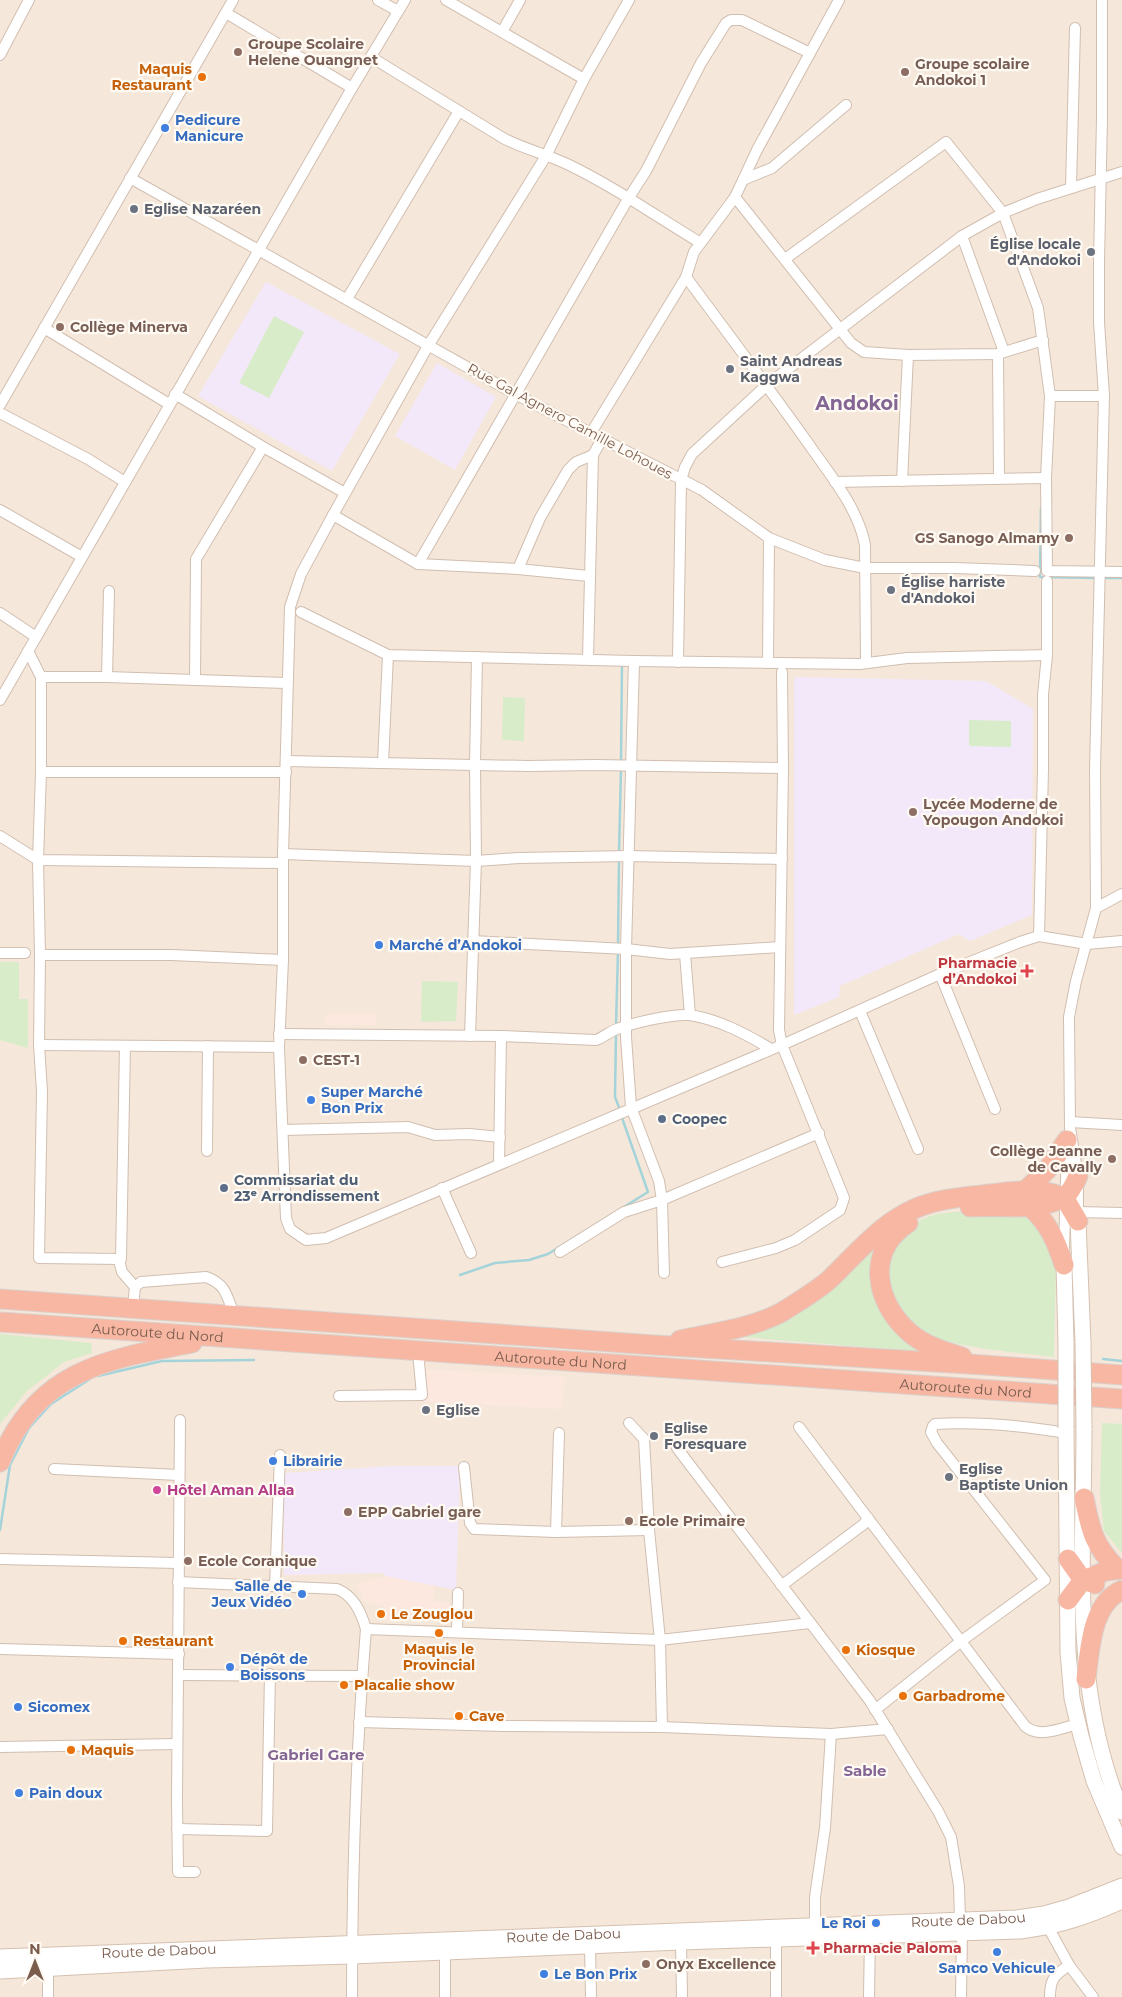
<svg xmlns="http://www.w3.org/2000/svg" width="1122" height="1997" font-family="Montserrat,sans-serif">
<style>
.residential{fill:#f5e8da}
.commercial{fill:#fde8e0}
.education{fill:#f3e8fa}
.green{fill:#d8ecc9}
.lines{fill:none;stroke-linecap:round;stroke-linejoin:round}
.stream{stroke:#a5d3da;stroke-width:2.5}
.street-casing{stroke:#d1beb0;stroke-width:12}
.secondary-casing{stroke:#d6c0b0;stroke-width:17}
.highway-casing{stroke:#dad1cd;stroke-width:21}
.street{stroke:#fff;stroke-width:10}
.secondary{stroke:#fff;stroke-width:15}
.highway{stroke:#f7b7a3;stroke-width:19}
.secondary-bridge-casing{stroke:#d6c0b0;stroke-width:17;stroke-linecap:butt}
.secondary-bridge{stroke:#fff;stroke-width:15}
.education-dot{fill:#8d6e63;stroke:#fffaf3;stroke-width:2}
.food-dot{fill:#e8710a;stroke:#fffaf3;stroke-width:2}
.shop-dot{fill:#3f7fe0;stroke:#fffaf3;stroke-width:2}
.worship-dot{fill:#6b7280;stroke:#fffaf3;stroke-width:2}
.health-dot{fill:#e0444e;stroke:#fffaf3;stroke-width:2}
.service-dot{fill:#5c6f8a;stroke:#fffaf3;stroke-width:2}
.hotel-dot{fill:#d1479c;stroke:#fffaf3;stroke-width:2}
.labels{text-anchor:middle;stroke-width:4.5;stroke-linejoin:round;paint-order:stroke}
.education-label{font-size:14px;font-weight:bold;fill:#785e54;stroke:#fffaf3;text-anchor:start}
.food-label{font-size:14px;font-weight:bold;fill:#c56008;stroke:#fffaf3;text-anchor:start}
.shop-label{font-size:14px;font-weight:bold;fill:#366cbe;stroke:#fffaf3;text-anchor:start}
.worship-label{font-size:14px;font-weight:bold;fill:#5b616d;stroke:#fffaf3;text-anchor:start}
.street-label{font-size:14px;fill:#7a5c4d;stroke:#fffaf3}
.health-label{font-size:14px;font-weight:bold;fill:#be3a42;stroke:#fffaf3;text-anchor:end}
.service-label{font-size:14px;font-weight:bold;fill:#4e5e75;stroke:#fffaf3;text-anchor:start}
.hotel-label{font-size:14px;font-weight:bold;fill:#b23c85;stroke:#fffaf3;text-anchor:start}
.neighbourhood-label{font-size:15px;font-weight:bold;fill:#846695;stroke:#fffaf3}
.district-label{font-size:19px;font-weight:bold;fill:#846695;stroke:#fffaf3}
</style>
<rect width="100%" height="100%" fill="#fdf6ec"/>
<rect class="residential" x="0" y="0" width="1122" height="1997"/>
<g class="commercial">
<polygon points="326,1014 375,1014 376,1025 326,1025"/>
<polygon points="415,1369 565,1377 561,1409 418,1401"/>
<polygon points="386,1576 434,1586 433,1601 450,1603 449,1613 431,1620 384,1620 384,1605 364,1602 357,1584"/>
</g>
<g class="education">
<polygon points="266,282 400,354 332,471 198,396"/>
<polygon points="437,363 496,397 455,470 395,436"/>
<polygon points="794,677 986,681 1033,709 1032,915 970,941 959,934 840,986 839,997 794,1015"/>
<polygon points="391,1466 460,1466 456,1590 386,1576 382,1573 284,1575 284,1473"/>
</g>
<g class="green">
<polygon points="274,316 304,332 269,398 239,383"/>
<polygon points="503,697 525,698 524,741 502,740"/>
<polygon points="969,720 1011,721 1011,747 969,746"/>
<polygon points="0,962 19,962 19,999 28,999 28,1048 0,1040"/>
<polygon points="422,981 458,982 456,1021 421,1022"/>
<path d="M 978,1211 L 1029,1213 L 1044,1227 L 1056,1264 L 1054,1357 C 1017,1352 956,1349 923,1332 C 907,1324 886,1290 887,1272 C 888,1252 907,1225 925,1218 C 942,1211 960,1212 978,1211 Z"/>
<polygon points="873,1249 871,1269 872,1285 879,1307 890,1328 926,1352 729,1336"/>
<polygon points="0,1334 91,1343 92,1353 64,1362 27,1391 0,1424"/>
<polygon points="1102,1423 1122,1424 1122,1553 1104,1531 1100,1494"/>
</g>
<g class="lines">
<g class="stream">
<polyline points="1041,508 1040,577 1098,578"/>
<polyline points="1103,578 1122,578"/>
<polyline points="621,763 622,663"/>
<polyline points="619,853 621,768"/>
<polyline points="618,945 619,858"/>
<polyline points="616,1025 618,951"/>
<polyline points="616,1033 615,1097 620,1110"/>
<polyline points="460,1275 495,1263 529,1260 548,1254 648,1192 621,1115"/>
<polyline points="1103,1359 1122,1361"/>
<polyline points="98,1376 162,1361 254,1360"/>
<polyline points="0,1530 10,1465 29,1428 51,1404 90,1379"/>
</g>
<defs>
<g id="street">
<polyline points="378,0 398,11"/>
<polyline points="446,0 584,79"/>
<polyline points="629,0 584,79 546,156 428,346 333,515 301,574 290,607 283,854 283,960 279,1047 286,1218 290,1229 306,1240 326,1238 782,1045 940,974 1020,942 1039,936 1087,944 1122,941"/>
<polyline points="226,13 352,88"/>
<polyline points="502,32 520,0"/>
<polyline points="0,55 29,0"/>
<path d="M 371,57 L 503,138 C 524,149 546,154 567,164 C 613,186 656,216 699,242"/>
<polyline points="130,178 515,394 702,490 769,538 825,560 865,568 955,568 1035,571"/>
<polyline points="745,179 772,168 846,105"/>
<polyline points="1071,188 1075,28"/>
<polyline points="735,197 851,343 864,352 908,355 998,354 1043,340"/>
<polyline points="962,236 1004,352"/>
<polyline points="785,259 946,142 1003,213 1038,308 1050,396 1046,478 1047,571 1122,572"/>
<path d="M 686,277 C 727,332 768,387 808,443 C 829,474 858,507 865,545 L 866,662"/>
<polyline points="347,299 459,111"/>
<polyline points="44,328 169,404"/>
<polyline points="998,354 999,478"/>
<polyline points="175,394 263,447 345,493"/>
<polyline points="1050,396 1104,396"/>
<polyline points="0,405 233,0"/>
<polyline points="0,413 88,459 125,482"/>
<polyline points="591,433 686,277 694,252 735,197 757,150 839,0"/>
<polyline points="902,481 908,355"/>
<polyline points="835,482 1046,478"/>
<polyline points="0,510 82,557"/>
<polyline points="333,515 418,564 518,569 589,576"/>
<polyline points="418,564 628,199 646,171 701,63 726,23 731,20 742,20 810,53"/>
<polyline points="518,569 540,518 568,470 576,462 593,455"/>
<polyline points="301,612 388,655 634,661 860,664 907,658 1047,655"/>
<polyline points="0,613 36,637"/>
<polyline points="28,651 41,677 41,772 38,860 283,863"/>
<polyline points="588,659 593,455 602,439"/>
<polyline points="634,661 626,949 626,1037 631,1107 659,1181 662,1200 664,1273"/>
<polyline points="678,662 681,480 685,467 692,454 767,385 962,236 1003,213 1037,199 1122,172"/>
<polyline points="768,663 769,538"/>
<polyline points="41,677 107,677 287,683"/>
<polyline points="107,677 109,591"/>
<polyline points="195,680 196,559 263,447"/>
<polyline points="0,700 352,88 405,0"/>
<polyline points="286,761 528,766 595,765 783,768"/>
<polyline points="383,763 388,655"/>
<polyline points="41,772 286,772"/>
<polyline points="0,836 38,860 40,955 39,1045 42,1091 39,1258 121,1259 125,1046"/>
<polyline points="283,854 476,861 519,858 629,856 782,859"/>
<polyline points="1096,908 1122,894"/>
<polyline points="1039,936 1043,769 1043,695 1047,655 1047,581"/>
<polyline points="472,941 626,949 670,954 780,947"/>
<polyline points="0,953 25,953"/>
<polyline points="685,954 690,1015"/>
<polyline points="40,955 171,955 283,960"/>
<polyline points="940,974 995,1109"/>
<polyline points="860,1011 918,1149"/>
<path d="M 279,1034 L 501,1036 L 596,1040 C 605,1037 611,1030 620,1028 C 637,1022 672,1014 689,1015 C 718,1019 746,1034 771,1049"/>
<polyline points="470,1036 476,861 475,765 477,657"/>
<polyline points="39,1045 279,1047"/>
<polyline points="1070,1122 1122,1125"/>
<polyline points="283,1130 408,1127 435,1135 469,1134 500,1137"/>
<polyline points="207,1151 208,1046"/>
<polyline points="499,1164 501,1036"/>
<polyline points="442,1188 471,1253"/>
<polyline points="1078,1212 1122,1213"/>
<polyline points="1078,1215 1078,1176 1070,1128 1069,1017 1076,981 1096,908 1095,769 1104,396 1099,322 1099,262 1102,118 1102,0"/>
<polyline points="1064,1249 1067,1146"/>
<polyline points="560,1252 624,1212 662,1200 819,1133"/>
<polyline points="119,1260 122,1272 135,1287"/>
<polyline points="722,1262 776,1248 795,1240 840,1210 844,1198 782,1045 779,1030 783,768 782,672"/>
<path d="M 133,1307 L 135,1287 L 141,1282 L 206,1277 C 226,1284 227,1296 234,1315"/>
<polyline points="339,1396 422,1395 418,1352"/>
<polyline points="180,1420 177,1799 178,1872 195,1872"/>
<polyline points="629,1423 644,1439 649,1530 660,1640 662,1727"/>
<path d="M 799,1427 L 1025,1726 C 1039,1739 1061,1728 1078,1724"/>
<polyline points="677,1448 870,1701 938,1811 951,1837 959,1886 960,1920"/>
<polyline points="464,1467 470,1523 474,1529 556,1532 649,1530"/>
<polyline points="54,1469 179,1475"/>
<polyline points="556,1532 559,1433"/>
<polyline points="0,1559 178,1563"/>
<path d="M 178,1582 L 337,1589 C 354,1596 361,1612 366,1629 C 356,1751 352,1874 352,1997"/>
<polyline points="781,1585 785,1583 864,1524 868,1518"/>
<polyline points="275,1586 280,1455"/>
<polyline points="366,1629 660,1640 810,1623"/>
<polyline points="457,1632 458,1593"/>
<polyline points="0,1649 179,1654"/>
<polyline points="179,1675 362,1676"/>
<path d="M 875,1710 L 960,1642 L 1045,1580 L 937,1443 L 931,1432 L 933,1426 L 935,1424 C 979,1421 1024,1426 1067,1433"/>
<polyline points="359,1722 504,1726 662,1727 831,1734 888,1729"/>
<polyline points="0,1747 177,1744"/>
<polyline points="177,1829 267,1831 270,1674"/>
<polyline points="815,1926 815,1897 825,1828 831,1734"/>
<polyline points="1048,1927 1069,1965 1093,1997"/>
<polyline points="681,1942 682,1997"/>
<polyline points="590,1946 591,1997"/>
<polyline points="445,1951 445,1997"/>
<polyline points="48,1968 48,1997"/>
<polyline points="776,1997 776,1933"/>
<polyline points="869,1997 870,1935"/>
<polyline points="961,1997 962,1932"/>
<path d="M 1050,1997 C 1050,1978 1055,1975 1069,1965"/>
</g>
<g id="secondary">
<polyline points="1078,1221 1083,1343"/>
<polyline points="1064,1265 1066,1343"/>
<polyline points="1066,1428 1068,1652 1072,1698 1081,1736 1094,1781 1122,1847"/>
<path d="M 1084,1428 C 1084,1557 1070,1690 1122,1812"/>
<path id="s1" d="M 0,1957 L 1017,1918 L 1044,1914 L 1069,1907 L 1122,1886"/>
<path d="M 0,1971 L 206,1960 L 352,1956 L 681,1942 L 1020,1931 C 1060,1926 1086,1917 1122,1901"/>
</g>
<g id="highway">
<polyline points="1027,1189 1048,1169 1067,1140"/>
<path d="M 1029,1206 C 1049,1223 1056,1241 1064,1265"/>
<path d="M 970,1207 C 1000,1205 1035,1212 1063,1198 C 1070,1194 1075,1183 1078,1176"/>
<path d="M 908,1223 C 865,1251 875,1303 910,1333 C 925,1346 944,1351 962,1357"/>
<polyline points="0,1299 654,1345 984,1365 1122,1375"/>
<path id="s2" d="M 0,1322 L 1122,1399"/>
<path d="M 680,1340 C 712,1333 753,1328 782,1312 C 798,1302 815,1292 829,1280 C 853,1257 876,1229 906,1213 C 931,1199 962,1197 990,1194 C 1016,1191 1039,1187 1064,1197 L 1078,1221"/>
<path d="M 0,1462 C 36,1371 106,1359 192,1343"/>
<path d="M 1084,1498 C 1091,1531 1093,1544 1117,1569"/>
<polyline points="1068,1559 1083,1580 1095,1584"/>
<polyline points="1068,1600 1083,1580 1106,1571 1122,1569"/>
<path d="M 1086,1679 C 1090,1649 1091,1604 1122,1590"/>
</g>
</defs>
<use href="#street" class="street-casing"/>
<use href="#secondary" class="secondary-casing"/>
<use href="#highway" class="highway-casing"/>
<use href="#street" class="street"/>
<use href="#secondary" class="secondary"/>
<use href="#highway" class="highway"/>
<defs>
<g id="secondary-bridge">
<polyline points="1066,1343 1066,1428"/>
<polyline points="1083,1343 1084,1428"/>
</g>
</defs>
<use href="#secondary-bridge" class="secondary-bridge-casing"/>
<use href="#secondary-bridge" class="secondary-bridge"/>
</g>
<g class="education-dot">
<circle cx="238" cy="52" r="5"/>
<circle cx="905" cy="72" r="5"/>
<circle cx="60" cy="327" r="5"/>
<circle cx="1069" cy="538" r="5"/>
<circle cx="913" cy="812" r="5"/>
<circle cx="303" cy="1060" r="5"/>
<circle cx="1112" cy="1159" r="5"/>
<circle cx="348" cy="1512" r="5"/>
<circle cx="629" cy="1521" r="5"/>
<circle cx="188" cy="1561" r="5"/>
<circle cx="646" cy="1964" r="5"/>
</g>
<g class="food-dot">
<circle cx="202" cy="77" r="5"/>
<circle cx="381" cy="1614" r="5"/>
<circle cx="439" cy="1633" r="5"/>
<circle cx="123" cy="1641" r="5"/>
<circle cx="846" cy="1650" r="5"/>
<circle cx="344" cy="1685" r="5"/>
<circle cx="903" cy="1696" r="5"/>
<circle cx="459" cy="1716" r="5"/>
<circle cx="71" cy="1750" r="5"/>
</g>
<g class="shop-dot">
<circle cx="165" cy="128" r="5"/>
<circle cx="379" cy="945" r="5"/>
<circle cx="311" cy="1100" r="5"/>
<circle cx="273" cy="1461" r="5"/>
<circle cx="302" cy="1594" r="5"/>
<circle cx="230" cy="1667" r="5"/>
<circle cx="18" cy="1707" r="5"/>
<circle cx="19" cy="1793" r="5"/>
<circle cx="876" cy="1923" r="5"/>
<circle cx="997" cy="1952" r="5"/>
<circle cx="544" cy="1974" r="5"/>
</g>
<g class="worship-dot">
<circle cx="134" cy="209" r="5"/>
<circle cx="1091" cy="252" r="5"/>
<circle cx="730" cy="369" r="5"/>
<circle cx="891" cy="590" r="5"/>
<circle cx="426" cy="1410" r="5"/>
<circle cx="654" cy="1436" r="5"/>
<circle cx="949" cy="1477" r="5"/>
</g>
<g class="health-dot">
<path d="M1024.5 963.5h5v5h5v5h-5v5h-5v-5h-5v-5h5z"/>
<path d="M810.5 1940.5h5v5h5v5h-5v5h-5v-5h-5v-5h5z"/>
</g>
<g class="service-dot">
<circle cx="662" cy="1119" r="5"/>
<circle cx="224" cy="1188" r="5"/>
</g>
<circle class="hotel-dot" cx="157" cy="1490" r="5"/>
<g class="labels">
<g class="education-label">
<text x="248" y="49">Groupe Scolaire<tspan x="248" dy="16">Helene Ouangnet</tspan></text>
<text x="915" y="69">Groupe scolaire<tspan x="915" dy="16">Andokoi 1</tspan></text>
<text x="70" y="332">Collège Minerva</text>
<text x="1059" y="543" text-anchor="end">GS Sanogo Almamy</text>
<text x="923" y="809">Lycée Moderne de<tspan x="923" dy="16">Yopougon Andokoi</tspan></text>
<text x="313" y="1065">CEST-1</text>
<text x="1102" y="1156" text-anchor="end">Collège Jeanne<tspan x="1102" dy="16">de Cavally</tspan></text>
<text x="358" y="1517">EPP Gabriel gare</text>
<text x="639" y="1526">Ecole Primaire</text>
<text x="198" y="1566">Ecole Coranique</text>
<text x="656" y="1969">Onyx Excellence</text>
</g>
<g class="food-label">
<text x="192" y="74" text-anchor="end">Maquis<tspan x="192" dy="16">Restaurant</tspan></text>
<text x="391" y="1619">Le Zouglou</text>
<text x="133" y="1646">Restaurant</text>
<text x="439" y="1654" text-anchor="middle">Maquis le<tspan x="439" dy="16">Provincial</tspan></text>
<text x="856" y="1655">Kiosque</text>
<text x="354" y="1690">Placalie show</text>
<text x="913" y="1701">Garbadrome</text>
<text x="469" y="1721">Cave</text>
<text x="81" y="1755">Maquis</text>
</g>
<g class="shop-label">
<text x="175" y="125">Pedicure<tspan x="175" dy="16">Manicure</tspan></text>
<text x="389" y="950">Marché d’Andokoi</text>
<text x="321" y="1097">Super Marché<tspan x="321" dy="16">Bon Prix</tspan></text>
<text x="283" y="1466">Librairie</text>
<text x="292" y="1591" text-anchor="end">Salle de<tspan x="292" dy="16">Jeux Vidéo</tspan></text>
<text x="240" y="1664">Dépôt de<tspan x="240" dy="16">Boissons</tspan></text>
<text x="28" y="1712">Sicomex</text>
<text x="29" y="1798">Pain doux</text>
<text x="866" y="1928" text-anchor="end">Le Roi</text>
<text x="997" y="1973" text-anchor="middle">Samco Vehicule</text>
<text x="554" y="1979">Le Bon Prix</text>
</g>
<g class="worship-label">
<text x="144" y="214">Eglise Nazaréen</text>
<text x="1081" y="249" text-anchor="end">Église locale<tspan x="1081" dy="16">d'Andokoi</tspan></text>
<text x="740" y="366">Saint Andreas<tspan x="740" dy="16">Kaggwa</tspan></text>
<text x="901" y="587">Église harriste<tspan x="901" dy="16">d'Andokoi</tspan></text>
<text x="436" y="1415">Eglise</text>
<text x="664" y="1433">Eglise<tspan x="664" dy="16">Foresquare</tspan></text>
<text x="959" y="1474">Eglise<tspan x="959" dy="16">Baptiste Union</tspan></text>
</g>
<g class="street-label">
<text transform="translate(570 421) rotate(28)" y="5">Rue Gal Agnero Camille Lohoues</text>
<text dy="5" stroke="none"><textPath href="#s2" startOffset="158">Autoroute du Nord</textPath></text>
<text dy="5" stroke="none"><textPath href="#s2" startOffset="562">Autoroute du Nord</textPath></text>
<text dy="5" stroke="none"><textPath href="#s2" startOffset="968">Autoroute du Nord</textPath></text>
<text dy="5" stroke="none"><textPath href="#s1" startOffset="969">Route de Dabou</textPath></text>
<text dy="5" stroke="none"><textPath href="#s1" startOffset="564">Route de Dabou</textPath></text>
<text dy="5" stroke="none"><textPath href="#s1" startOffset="159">Route de Dabou</textPath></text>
</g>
<g class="health-label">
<text x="1017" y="968">Pharmacie<tspan x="1017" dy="16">d’Andokoi</tspan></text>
<text x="823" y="1953" text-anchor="start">Pharmacie Paloma</text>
</g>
<g class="service-label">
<text x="672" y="1124">Coopec</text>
<text x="234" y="1185">Commissariat du<tspan x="234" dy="16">23ᵉ Arrondissement</tspan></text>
</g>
<g class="hotel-label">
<text x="167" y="1495">Hôtel Aman Allaa</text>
</g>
<g class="neighbourhood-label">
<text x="316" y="1760">Gabriel Gare</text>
<text x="865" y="1776">Sable</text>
</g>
<g class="district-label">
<text x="857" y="410">Andokoi</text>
</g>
</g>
<g transform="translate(35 1962)" stroke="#fffaf3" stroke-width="4" paint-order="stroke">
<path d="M0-4L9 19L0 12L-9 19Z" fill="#7a5c4d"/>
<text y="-8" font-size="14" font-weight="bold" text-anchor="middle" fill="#7a5c4d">N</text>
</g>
</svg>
